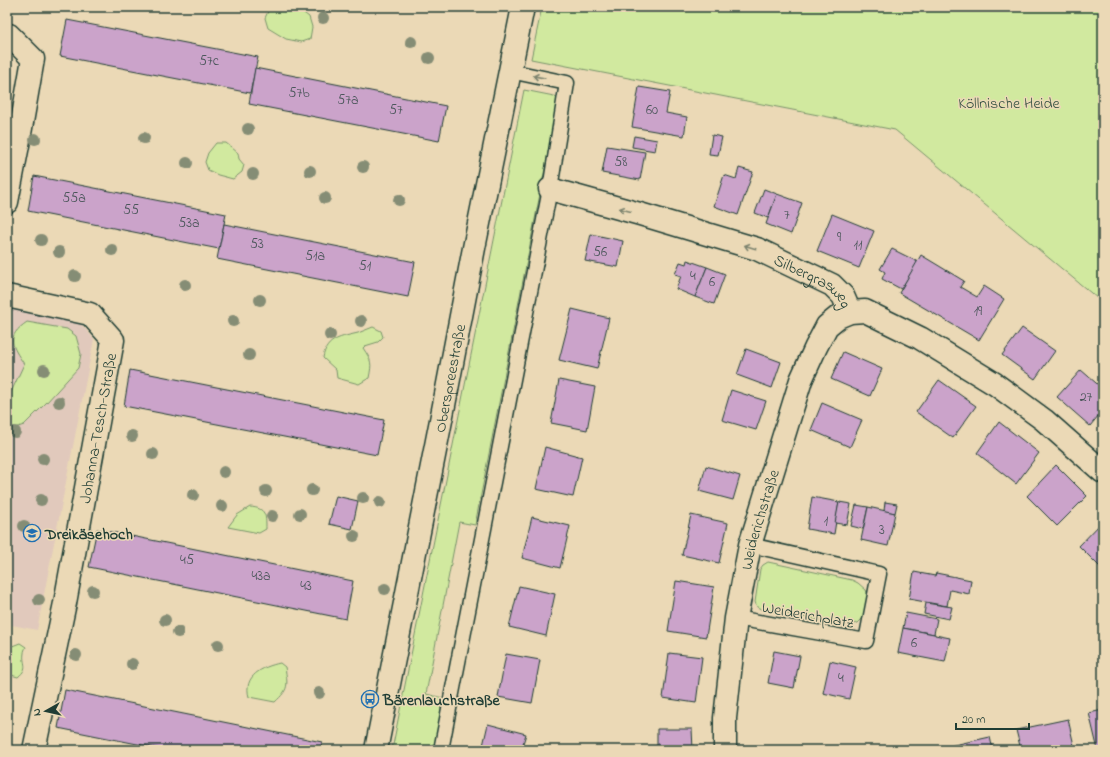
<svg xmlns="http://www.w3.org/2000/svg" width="1110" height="757" font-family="'Indie Flower',sans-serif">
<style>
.built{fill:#e1c9bc}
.green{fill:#d1e99f;stroke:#78936a}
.building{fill:#cba3ca;stroke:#1f3d34}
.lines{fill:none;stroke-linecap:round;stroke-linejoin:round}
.service-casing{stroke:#1f3d34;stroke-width:17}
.minor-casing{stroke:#1f3d34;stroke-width:25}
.secondary-casing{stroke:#1f3d34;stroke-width:25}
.service{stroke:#ebd9b6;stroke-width:14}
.minor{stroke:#ebd9b6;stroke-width:22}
.secondary{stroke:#ebd9b6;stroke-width:22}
.tree{fill:#858d75}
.oneway{stroke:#7b836e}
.labels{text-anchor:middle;stroke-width:3;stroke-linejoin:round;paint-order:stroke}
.number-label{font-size:14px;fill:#4a565a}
.park-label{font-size:16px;fill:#314e3f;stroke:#ebd9b6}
.street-label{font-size:16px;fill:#1f3d34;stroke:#ebd9b6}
.poi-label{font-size:16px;font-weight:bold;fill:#1f3d34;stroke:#ebd9b6;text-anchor:start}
</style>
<rect width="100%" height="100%" fill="#ebd9b6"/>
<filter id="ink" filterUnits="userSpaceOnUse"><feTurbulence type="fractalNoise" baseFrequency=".025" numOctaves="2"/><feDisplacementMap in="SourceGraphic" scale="8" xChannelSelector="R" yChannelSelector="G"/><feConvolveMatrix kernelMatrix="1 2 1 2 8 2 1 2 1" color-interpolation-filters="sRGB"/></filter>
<g filter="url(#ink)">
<polygon class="built" points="7,308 80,323 94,339 37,630 7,624"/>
<g class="green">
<polygon points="270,7 296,7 309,17 312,27 310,39 301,42 286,39 268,28 265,18"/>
<polygon points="542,7 1103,7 1103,303 895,130 531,59"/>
<polygon points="524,90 559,97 475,525 459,522 426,694 443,698 434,750 392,750"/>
<polygon points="216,143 226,143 231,147 238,153 239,159 244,165 242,172 233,179 218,175 208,170 205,162 208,153"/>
<path d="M 27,322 L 67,329 L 76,336 L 81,354 L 78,368 L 46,403 L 24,425 L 18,427 L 10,427 L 7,413 L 7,401 L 24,364 C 12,346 5,337 27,322 Z"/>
<path d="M 373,327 L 381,331 L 383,337 L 378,342 L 365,346 L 363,348 C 372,361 372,363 369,378 L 359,384 L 337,378 L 336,370 L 323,358 C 326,338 342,337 358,333 C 363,331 368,329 373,327 Z"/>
<path d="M 250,507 C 266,508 266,515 266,529 L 259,533 L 228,527 L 237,515 Z"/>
<polygon points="768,562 852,580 858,583 866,590 869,598 863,618 858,623 845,625 761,609 757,607 755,602 760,569 763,565"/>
<path d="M 20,643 L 26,647 C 25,649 24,651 24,653 C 22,664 30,667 18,677 L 11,675 L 7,675 L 7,648 Z"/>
<path d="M 280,663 L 285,667 C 288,686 289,689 275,702 L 249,697 C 243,676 262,667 280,663 Z"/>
</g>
<g class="building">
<polygon points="67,20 258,57 250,93 60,56"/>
<polygon points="255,68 446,106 439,141 249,104"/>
<polygon points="639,87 670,92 666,113 687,117 684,136 632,127"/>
<polygon points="712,135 722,137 718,155 709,154"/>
<polygon points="634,136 657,140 655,151 632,147"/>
<polygon points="607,146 645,152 640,180 602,173"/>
<polygon points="739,168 753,172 738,215 714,206 724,175 736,179"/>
<polygon points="34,176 226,214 219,249 28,211"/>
<polygon points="764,189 777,194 768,218 755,213"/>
<polygon points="777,194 802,203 791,234 766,224"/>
<polygon points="832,214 874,231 859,268 817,251"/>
<polygon points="224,224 415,262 408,297 217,259"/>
<polygon points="591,234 623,241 618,267 585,261"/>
<polygon points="892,249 918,262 901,289 882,279 885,272 880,269"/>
<polygon points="921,255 964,281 960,287 977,297 984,286 1004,299 979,340 899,293"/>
<polygon points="687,260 707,267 695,297 676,289 681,276 675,274 680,262 686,264"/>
<polygon points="707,267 725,274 714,304 695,297"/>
<polygon points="572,309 609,318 597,369 559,360"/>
<polygon points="1022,328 1055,351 1035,379 1002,355"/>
<polygon points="746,349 781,362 772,388 737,375"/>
<polygon points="843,352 882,369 870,396 831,379"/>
<polygon points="130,370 384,420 377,455 124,406"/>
<polygon points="1081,370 1103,389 1103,410 1090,426 1057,397"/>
<polygon points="559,380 595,387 587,430 551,423"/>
<polygon points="939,380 976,406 953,438 916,412"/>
<polygon points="731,390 766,401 756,430 722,420"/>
<polygon points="822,403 862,420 850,447 811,430"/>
<polygon points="999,422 1039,453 1016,484 977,453"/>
<polygon points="545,447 582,457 573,497 536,489"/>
<polygon points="1056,465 1087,496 1057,526 1027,496"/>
<polygon points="706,466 740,476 733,500 699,491"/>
<polygon points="336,496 358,501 352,529 329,524"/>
<polygon points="812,497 839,502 834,534 807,529"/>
<polygon points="839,502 851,504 847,525 835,523"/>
<polygon points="885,502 897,504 895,513 884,511"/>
<polygon points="856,505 868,507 863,529 851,526"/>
<polygon points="868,507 895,513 888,546 861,540"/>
<polygon points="691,515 728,523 719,563 682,555"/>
<polygon points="532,517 570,526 560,568 522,558"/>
<polygon points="1103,521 1103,570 1079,546"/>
<polygon points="97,529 353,581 346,619 89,567"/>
<polygon points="914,572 935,576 936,573 971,580 969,594 950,590 947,606 909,599"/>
<polygon points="676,581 714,587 706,637 668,631"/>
<polygon points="519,586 555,594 546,636 509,627"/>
<polygon points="926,603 952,607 949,619 924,614"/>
<polygon points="906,613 937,619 934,634 903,628"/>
<polygon points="903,628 934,634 935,634 935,635 950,638 945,662 898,653"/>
<polygon points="774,651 800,656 794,688 768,683"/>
<polygon points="669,653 702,657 696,703 663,698"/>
<polygon points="506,654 540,660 532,703 498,697"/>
<polygon points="830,661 856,667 849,699 823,693"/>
<polygon points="65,690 322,742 320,750 167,750 58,728"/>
<polygon points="1103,710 1103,749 1098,750 1089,713"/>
<polygon points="1068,719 1075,750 1021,750 1016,730"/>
<polygon points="488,724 526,734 521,750 482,750"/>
<polygon points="657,729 692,729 693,750 657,750"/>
<polygon points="990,737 993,750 946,750 945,747"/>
</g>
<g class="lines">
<defs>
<g id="service">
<polyline points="736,618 866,641 879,574 750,545"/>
<polyline points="441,750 550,189 567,83 510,71"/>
</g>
<g id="minor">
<polyline points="7,35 9,35 33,59 18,145 7,202"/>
<path id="s1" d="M 550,189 L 640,214 L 757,249 L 832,285 L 843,296 L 850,312"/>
<polyline points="7,296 90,314 113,340 65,603 34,750"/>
<path id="s2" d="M 725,750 L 725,718 L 736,618 L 750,545 L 801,380 L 816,347 L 827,326 L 838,317 L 850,312 L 865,311 L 920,338 L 995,384 L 1044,420 L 1103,472"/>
</g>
<g id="secondary">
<path id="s3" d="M 376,750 L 444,405 L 474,248 L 523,7"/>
</g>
</defs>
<use href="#service" class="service-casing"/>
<use href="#minor" class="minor-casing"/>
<use href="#secondary" class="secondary-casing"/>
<use href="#service" class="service"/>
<use href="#minor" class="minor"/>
<use href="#secondary" class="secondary"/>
</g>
<g class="tree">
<circle cx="323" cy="18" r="6"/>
<circle cx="411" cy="42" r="6"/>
<circle cx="429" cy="58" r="6"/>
<circle cx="248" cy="129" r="6"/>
<circle cx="144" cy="138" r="6"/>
<circle cx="35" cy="139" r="6"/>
<circle cx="187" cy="163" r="6"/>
<circle cx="363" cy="167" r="6"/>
<circle cx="310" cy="171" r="6"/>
<circle cx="253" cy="174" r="6"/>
<circle cx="325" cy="198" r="6"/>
<circle cx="399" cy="200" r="6"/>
<circle cx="41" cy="240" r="6"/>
<circle cx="112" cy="250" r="6"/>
<circle cx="59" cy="252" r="6"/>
<circle cx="75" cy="276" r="6"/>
<circle cx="185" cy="285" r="6"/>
<circle cx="260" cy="300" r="6"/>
<circle cx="233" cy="321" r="6"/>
<circle cx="361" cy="321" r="6"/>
<circle cx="330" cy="335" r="6"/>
<circle cx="249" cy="355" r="6"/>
<circle cx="44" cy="370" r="6"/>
<circle cx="59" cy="402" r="6"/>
<circle cx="15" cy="432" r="6"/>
<circle cx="132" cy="436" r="6"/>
<circle cx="153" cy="454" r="6"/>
<circle cx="43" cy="459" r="6"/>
<circle cx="224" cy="472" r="6"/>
<circle cx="312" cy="490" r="6"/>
<circle cx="266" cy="491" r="6"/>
<circle cx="193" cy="495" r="6"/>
<circle cx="363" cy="498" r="6"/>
<circle cx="41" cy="500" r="6"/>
<circle cx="380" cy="502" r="6"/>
<circle cx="222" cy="506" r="6"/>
<circle cx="300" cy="514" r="6"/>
<circle cx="272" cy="516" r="6"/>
<circle cx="24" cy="526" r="6"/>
<circle cx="354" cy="536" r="6"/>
<circle cx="385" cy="589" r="6"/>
<circle cx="93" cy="591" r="6"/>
<circle cx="39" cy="600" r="6"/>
<circle cx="165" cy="620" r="6"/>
<circle cx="178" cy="632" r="6"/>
<circle cx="218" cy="645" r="6"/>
<circle cx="76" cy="655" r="6"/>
<circle cx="132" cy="664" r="6"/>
<circle cx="319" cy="693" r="6"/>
</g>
<defs><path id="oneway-shaft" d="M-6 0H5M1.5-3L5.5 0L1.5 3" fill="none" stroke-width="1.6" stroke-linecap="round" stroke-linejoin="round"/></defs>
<g class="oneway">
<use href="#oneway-shaft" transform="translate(539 77) rotate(-169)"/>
<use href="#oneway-shaft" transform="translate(625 210) rotate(-165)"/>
<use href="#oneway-shaft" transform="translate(750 247) rotate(-163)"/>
</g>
</g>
<defs>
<symbol id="school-ring" viewBox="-11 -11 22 22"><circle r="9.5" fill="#ebd9b6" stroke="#1f6fb2" stroke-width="1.5"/><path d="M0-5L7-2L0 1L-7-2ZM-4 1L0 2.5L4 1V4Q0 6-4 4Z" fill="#1f6fb2"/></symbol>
<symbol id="bus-ring" viewBox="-11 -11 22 22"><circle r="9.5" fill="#ebd9b6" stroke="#1f6fb2" stroke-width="1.5"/><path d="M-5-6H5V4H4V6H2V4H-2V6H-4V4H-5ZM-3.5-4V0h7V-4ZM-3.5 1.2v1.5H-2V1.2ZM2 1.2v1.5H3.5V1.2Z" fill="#1f6fb2"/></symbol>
</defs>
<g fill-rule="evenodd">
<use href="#school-ring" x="22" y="523" width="20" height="20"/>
<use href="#bus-ring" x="360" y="689" width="20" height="20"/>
</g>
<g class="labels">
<g class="number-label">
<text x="209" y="65">57c</text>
<text x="299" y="97">57b</text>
<text x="348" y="104">57a</text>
<text x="396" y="114">57</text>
<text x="652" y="114">60</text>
<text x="621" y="166">58</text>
<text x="74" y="202">55a</text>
<text x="131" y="214">55</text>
<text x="787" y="219">7</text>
<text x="189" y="227">53a</text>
<text x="839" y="241">9</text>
<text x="257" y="248">53</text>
<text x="858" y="249">11</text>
<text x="600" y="256">56</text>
<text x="315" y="260">51a</text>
<text x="365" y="270">51</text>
<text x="693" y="280">4</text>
<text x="712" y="286">6</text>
<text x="978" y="315">19</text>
<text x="1086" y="401">27</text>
<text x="826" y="525">1</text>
<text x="882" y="534">3</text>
<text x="187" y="564">45</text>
<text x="261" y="580">43a</text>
<text x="306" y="590">43</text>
<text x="914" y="647">6</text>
<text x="841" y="682">4</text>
</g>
<g class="park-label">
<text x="1009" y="108">Köllnische Heide</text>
</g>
<g class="street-label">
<text dy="6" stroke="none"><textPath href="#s1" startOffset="281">Silbergrasweg</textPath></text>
<text dy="6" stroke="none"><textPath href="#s3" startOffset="379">Oberspreestraße</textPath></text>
<text transform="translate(97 428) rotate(-80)" y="6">Johanna-Tesch-Straße</text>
<text dy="6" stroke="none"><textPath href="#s2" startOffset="234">Weiderichstraße</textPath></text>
<text transform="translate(808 614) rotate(10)" y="6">Weiderichplatz</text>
</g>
<g class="poi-label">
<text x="45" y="539">Dreikäsehoch</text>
<text x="383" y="705">Bärenlauchstraße</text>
</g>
</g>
<rect width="1110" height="757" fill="none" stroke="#ebd9b6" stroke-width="24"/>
<rect x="12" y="12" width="1086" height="733" fill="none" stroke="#1f3d34" stroke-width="1.5" filter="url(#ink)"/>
<g transform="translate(46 711) rotate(262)" stroke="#ebd9b6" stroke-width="3" paint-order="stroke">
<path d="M0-3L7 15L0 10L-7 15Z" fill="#1f3d34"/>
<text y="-6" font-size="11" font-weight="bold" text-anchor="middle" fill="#1f3d34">N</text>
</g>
<path d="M956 723v6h73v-6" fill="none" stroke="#1f3d34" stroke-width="2"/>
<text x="962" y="723" font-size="12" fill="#1f3d34" stroke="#ebd9b6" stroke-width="3" paint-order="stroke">20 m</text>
</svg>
